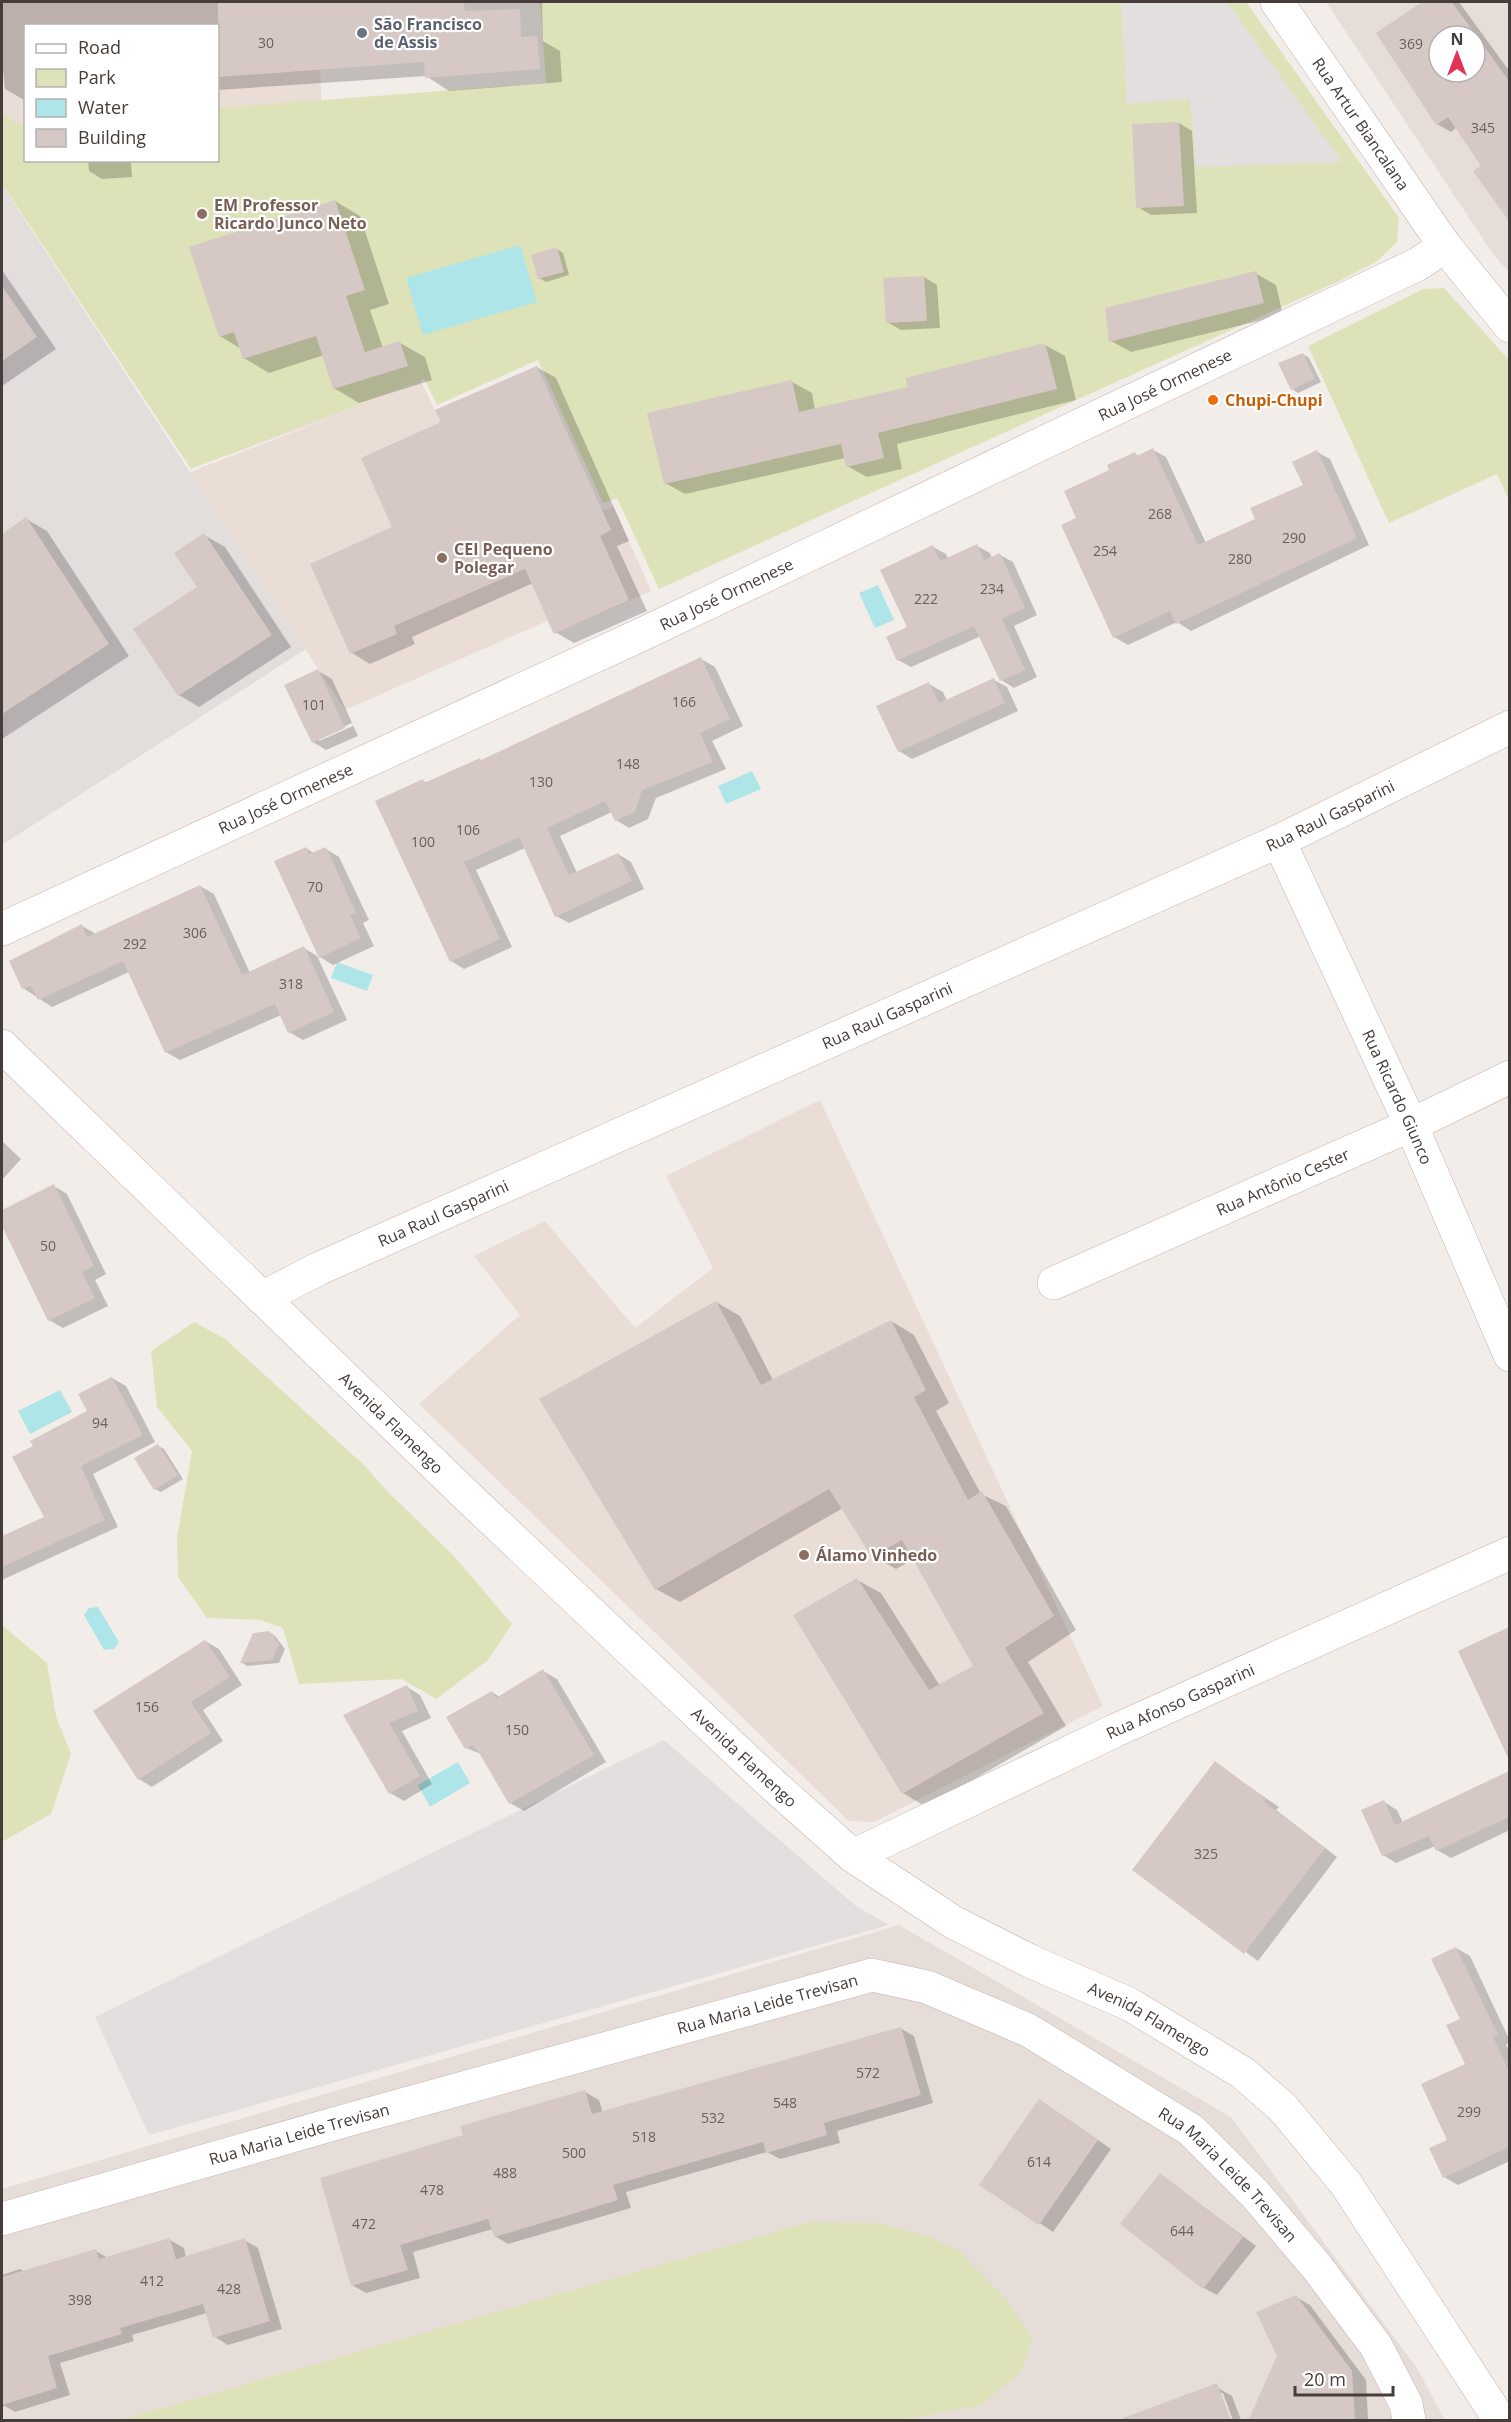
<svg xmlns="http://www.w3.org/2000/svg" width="1511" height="2422" font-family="'Open Sans',sans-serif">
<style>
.residential{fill:#e6ddd9;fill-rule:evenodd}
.industrial{fill:#e3dddb}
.education{fill:#eaddd6}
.green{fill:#dee2b8}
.parking{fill:#e2dfde}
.water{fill:#aee5e8}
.shadow{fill:#0003;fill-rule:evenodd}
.building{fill:#d6c8c4;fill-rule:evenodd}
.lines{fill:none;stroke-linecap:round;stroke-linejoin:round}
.minor-casing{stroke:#c1b5b0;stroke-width:34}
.minor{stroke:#fff;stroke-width:33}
.worship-dot{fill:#6b7280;stroke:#fff;stroke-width:2}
.education-dot{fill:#8d6e63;stroke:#fff;stroke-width:2}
.food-dot{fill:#e8710a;stroke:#fff;stroke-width:2}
.labels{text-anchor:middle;stroke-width:4.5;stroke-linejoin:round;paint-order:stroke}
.number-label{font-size:14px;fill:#6a5f5c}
.worship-label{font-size:16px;font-weight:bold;fill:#5b616d;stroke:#fff;text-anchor:start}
.street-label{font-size:16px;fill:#463c39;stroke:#fff}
.education-label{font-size:16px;font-weight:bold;fill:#785e54;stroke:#fff;text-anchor:start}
.food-label{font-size:16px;font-weight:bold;fill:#c56008;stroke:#fff;text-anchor:start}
</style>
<rect width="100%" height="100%" fill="#f3edea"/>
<g class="residential">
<path d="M 1326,2 L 1509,2 L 1509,272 L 1493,254 ZM 1439,36 L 1475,36 L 1475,72 L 1439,72 Z"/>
<polygon points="899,1925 1231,2117 1417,2368 1445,2420 2,2420 2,2189"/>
</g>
<polygon class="industrial" points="2,185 306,649 2,845"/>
<g class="education">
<polygon points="2,2 317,2 322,112 292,115 435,410 537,366 602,511 614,507 651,591 554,634 547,621 345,710 190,472 353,409 226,456 218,160 218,26 26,26 25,159 2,125"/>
<polygon points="820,1100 1103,1706 874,1822 849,1821 419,1404 520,1315 474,1256 545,1221 635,1328 713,1268 666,1176"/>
</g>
<g class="green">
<polygon points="540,2 1246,2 1399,218 1397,242 1376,262 1337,282 659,589 617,498 603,503 538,360 437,405 424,379 191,469 6,190 2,187 2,112 17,124 25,123 26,160 218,160 218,108 546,83"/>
<polygon points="1444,288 1509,360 1509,500 1497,474 1389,523 1308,346 1423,289"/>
<polygon points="194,1322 225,1339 365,1466 387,1491 453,1555 512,1624 488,1660 436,1699 402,1679 299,1684 283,1628 261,1620 207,1618 178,1577 177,1538 192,1451 157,1407 151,1351"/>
<polygon points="2,1625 47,1663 56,1716 71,1754 51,1814 2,1842"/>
<polygon points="810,2222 880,2223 930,2237 959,2251 1008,2302 1033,2338 1021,2372 980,2406 899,2420 121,2420"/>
</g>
<g class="parking">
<polygon points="1121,2 1227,2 1342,162 1196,167 1190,99 1127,104"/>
<polygon points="664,1740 856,1906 889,1925 149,2135 95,2017"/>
</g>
<g class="water">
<polygon points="520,245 537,302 423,335 406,278"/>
<polygon points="878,585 894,620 875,628 859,593"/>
<polygon points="752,771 761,789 726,804 718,786"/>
<polygon points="337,962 373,975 367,991 331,978"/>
<polygon points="60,1390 72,1412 30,1434 18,1411"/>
<polygon points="98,1607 119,1642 114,1649 104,1650 84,1615 89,1608"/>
<polygon points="458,1762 470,1783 430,1807 418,1785"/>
</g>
<g class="shadow">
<polygon points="2,2 542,2 543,41 560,51 562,82 449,91 426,76 218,90 218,26 26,26 26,101 5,89 2,61"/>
<path d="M 1424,2 L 1459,2 L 1510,72 L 1510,219 L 1476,172 L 1483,166 L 1457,127 L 1451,132 L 1437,124 L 1378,33 ZM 1439,36 L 1475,36 L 1475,72 L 1439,72 Z"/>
<polygon points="1179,123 1192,131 1197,213 1151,215 1138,207"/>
<polygon points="88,160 131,160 132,177 102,179 89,171"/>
<polygon points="335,201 360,216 389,304 370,310 383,348 400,343 425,357 432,380 359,403 334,388 324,355 269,373 244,358 241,349 220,336"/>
<polygon points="557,249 563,253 569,275 546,282 539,278"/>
<polygon points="2,270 56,349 2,386"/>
<polygon points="1255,273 1276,285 1283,315 1131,352 1111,341"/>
<polygon points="924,277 937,285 940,328 901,330 887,322"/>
<polygon points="1045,345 1065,356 1076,400 897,444 902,469 867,477 847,466 845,458 685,494 665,483 792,382 812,393 815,410 909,388"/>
<polygon points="1303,354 1309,358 1321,382 1298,393 1292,389"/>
<polygon points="537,367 556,378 629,541 617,546 647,611 574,643 555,632 533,583 412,637 415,644 370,664 352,653 394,528"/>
<polygon points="1153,450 1166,457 1206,543 1257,520 1305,486 1317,452 1330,459 1369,545 1191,631 1177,622 1128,645 1114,637 1078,519 1111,471 1135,454 1139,456"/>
<polygon points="26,519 47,531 129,656 2,739 2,535"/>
<polygon points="204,535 225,547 291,647 199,707 179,695 199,587"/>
<polygon points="977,546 990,553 992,558 1000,555 1013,562 1037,615 1014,626 1037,677 1014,688 1001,680 981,636 911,667 898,660 933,547 946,554 948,559"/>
<polygon points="701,659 715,667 743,726 712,741 726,769 656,798 648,819 629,828 616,820 612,812 560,836 577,873 618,854 631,862 644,889 569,923 556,916 525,848 476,870 512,947 464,969 451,961 423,781 427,783 483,761"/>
<path d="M 318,671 L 332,679 L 358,736 L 326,750 L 313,742 ZM 352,723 L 353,726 L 319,741 L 319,738 Z"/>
<polygon points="994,680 1007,687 1018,711 912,759 899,751 929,684 943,692 947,701"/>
<polygon points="306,848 315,854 326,849 339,857 369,920 363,923 374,946 333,965 320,957"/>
<polygon points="200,886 214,894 250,973 304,948 317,956 347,1020 303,1040 289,1032 281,1015 180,1060 166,1052 129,972 52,1007 23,988 82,926 96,934"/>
<polygon points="2,1141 21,1159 2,1180"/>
<polygon points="54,1186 67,1194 106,1274 95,1280 108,1306 63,1328 49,1320 2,1223 2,1211"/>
<polygon points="716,1302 740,1316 773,1380 891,1321 914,1335 949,1403 936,1411 981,1494 1006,1506 1076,1630 1028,1662 1066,1726 926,1807 903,1793 857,1580 881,1593 940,1686 975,1666 914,1559 896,1569 873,1556 843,1508 680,1602 656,1589"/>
<polygon points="112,1378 126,1386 155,1442 93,1474 118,1527 2,1580 2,1538 46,1518 35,1447 89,1412"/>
<polygon points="158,1446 164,1449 183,1479 161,1492 155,1489"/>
<polygon points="1510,1629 1510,1757 1460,1652"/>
<polygon points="269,1632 275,1636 285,1649 279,1663 247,1666 241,1662"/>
<polygon points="205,1641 219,1649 242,1685 203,1710 223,1741 152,1787 139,1779"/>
<polygon points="543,1671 557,1679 606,1762 524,1811 510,1803 481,1754 466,1748 492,1692 500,1697"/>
<polygon points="407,1687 420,1695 431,1718 402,1731 432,1784 404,1801 390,1793 345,1716"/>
<polygon points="1215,1763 1279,1807 1276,1810 1337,1857 1258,1961 1134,1870"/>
<polygon points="1510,1772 1510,1830 1451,1858 1437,1850 1435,1846 1396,1863 1383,1855 1384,1802 1397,1810 1403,1823"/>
<polygon points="1456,1948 1470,1956 1510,2041 1506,2045 1510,2052 1510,2161 1458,2185 1444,2177 1467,2064"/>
<polygon points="900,2028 914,2036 933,2103 837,2131 840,2143 780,2159 767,2152 626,2192 631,2208 508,2244 495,2236 493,2229 413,2252 420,2278 366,2293 352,2285 465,2136 585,2092 599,2100 603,2113"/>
<polygon points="1053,2109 1111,2149 1053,2232 982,2184"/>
<polygon points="1161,2175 1256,2246 1217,2295 1204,2288"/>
<polygon points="170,2240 184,2248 186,2258 244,2240 258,2248 282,2329 228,2345 215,2337 207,2313 132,2335 134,2341 60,2363 70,2395 15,2412 5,2406 2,2407 2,2275 20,2269 25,2272 96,2251 108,2258"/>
<polygon points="1296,2297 1310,2305 1366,2380 1368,2420 1274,2420 1278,2356"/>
<polygon points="1208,2388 1218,2388 1232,2396 1241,2420 1233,2420 1223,2393 1220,2393 1230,2420 1120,2420"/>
</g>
<g class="building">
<polygon points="218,2 464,2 465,11 520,9 521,37 537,36 540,69 425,78 424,62 218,77"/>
<path d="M 1422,2 L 1452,2 L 1509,81 L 1509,221 L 1473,171 L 1481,166 L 1448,117 L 1436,125 L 1376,33 ZM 1439,36 L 1475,36 L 1475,72 L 1439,72 Z"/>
<polygon points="1179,122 1184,206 1136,208 1132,124"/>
<polygon points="335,200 365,290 346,296 365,352 400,341 408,366 333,389 316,336 243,359 234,332 219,337 189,247"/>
<polygon points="557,247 564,272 538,279 531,255"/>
<polygon points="1256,271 1264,303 1109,342 1105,308"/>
<polygon points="924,276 927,321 886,323 883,278"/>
<polygon points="2,286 37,337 2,361"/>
<polygon points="1045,343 1057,389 878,433 884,458 846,467 841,444 664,484 647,413 792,380 799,412 908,387 905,378"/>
<polygon points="1303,353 1315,379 1291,390 1278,363"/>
<polygon points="537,366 611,530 600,536 629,600 554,634 525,569 394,626 397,634 350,654 310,564 392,527 361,458 441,422 435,410"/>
<polygon points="1153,448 1198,545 1255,519 1250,508 1303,485 1292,462 1317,450 1357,538 1176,624 1170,611 1113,638 1061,525 1076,518 1064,491 1109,470 1107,465 1135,452 1137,456"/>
<polygon points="26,517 109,644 2,714 2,534"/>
<polygon points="204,533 272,635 178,696 133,629 197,587 174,553"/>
<polygon points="977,544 984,560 1000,553 1025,608 1002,619 1025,670 1000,681 974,626 897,661 886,637 907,627 880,570 933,545 940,561"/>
<polygon points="701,657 730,719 700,733 713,762 642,790 635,812 615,821 605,801 547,828 569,875 618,853 632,881 555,917 519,837 464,862 500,939 450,962 375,801 423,779 424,783 480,758 481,760"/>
<polygon points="318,669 345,728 312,743 284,685"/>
<polygon points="994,678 1005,703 898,752 876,706 929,682 939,703"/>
<polygon points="306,847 309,854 326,847 356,913 350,915 361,938 319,958 274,861"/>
<polygon points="200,885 242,975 304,946 334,1012 288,1033 275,1004 165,1053 123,961 38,1000 31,986 22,989 9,961 82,924 87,937"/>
<polygon points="54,1184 94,1266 82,1272 95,1298 48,1321 2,1226 2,1210"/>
<polygon points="716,1301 761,1385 891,1320 926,1390 914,1397 968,1500 982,1491 1054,1616 1005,1648 1044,1713 902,1794 793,1615 857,1578 929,1690 973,1666 902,1540 872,1557 829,1489 655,1590 539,1399"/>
<polygon points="112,1377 143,1435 81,1466 105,1520 2,1567 2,1536 44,1517 12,1457 33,1446 30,1441 87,1411 78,1394"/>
<polygon points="158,1444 178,1475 154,1490 134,1458"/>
<polygon points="1509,1627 1509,1760 1458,1651"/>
<polygon points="269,1631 279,1644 272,1660 240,1663 253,1633"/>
<polygon points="205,1640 230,1677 191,1702 211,1733 138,1780 93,1711"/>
<polygon points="543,1669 594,1755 509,1804 478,1751 472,1745 465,1749 446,1717 492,1691 496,1698"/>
<polygon points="407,1685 418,1711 389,1723 420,1776 389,1794 343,1715"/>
<polygon points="1215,1761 1266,1799 1264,1802 1325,1848 1244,1954 1132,1870"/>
<polygon points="1509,1771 1509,1817 1436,1851 1429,1836 1382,1856 1361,1810 1384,1800 1395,1825"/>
<polygon points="1456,1947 1498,2035 1493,2037 1509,2071 1509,2147 1443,2178 1429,2148 1447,2140 1421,2084 1465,2064 1446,2025 1460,2019 1431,1959"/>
<polygon points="901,2027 921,2095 824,2123 827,2135 766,2153 763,2142 613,2185 618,2200 562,2217 494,2237 488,2219 400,2245 408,2270 351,2286 320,2178 463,2135 460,2126 585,2090 592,2114"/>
<polygon points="1039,2099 1098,2140 1039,2225 979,2185"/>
<polygon points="1160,2173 1243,2237 1203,2289 1120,2224"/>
<polygon points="170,2238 176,2259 245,2238 270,2321 213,2338 203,2304 120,2328 122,2334 48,2356 57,2388 2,2405 2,2277 96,2249 99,2259"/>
<polygon points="1296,2295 1352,2371 1355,2421 1248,2421 1277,2356 1256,2312"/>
<polygon points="1217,2383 1231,2421 1123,2421 1123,2418"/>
</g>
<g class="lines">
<defs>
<g id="minor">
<path id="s1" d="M 1277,2 L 1445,246 L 1510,326"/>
<path id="s2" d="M 1279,841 L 1411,1125 L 1510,1355"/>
<path id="s3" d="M 2,929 L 647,632 L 1418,264 L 1445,246"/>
<path id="s4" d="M 2,1046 L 467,1496 L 771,1783 L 853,1856 L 953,1922 L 1030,1961 L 1129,2004 L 1243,2073 L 1283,2108 L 1346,2184 L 1500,2420"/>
<path id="s5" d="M 1054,1283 L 1411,1125 L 1510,1077"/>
<path id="s6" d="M 262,1298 L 318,1269 L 1279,841 L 1510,727"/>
<path id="s7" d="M 853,1856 L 1114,1731 L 1510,1553"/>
<path id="s8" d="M 2,2219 L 351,2119 L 872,1975 L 927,1987 L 1028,2030 L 1191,2130 L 1255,2194 L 1317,2267 L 1376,2346 L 1406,2404 L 1409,2420"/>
</g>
</defs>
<use href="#minor" class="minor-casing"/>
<use href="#minor" class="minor"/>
</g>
<circle class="worship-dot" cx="362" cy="33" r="6"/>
<g class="education-dot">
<circle cx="202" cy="214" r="6"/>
<circle cx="442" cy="558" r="6"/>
<circle cx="804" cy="1555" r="6"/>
</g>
<circle class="food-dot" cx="1213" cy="400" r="6"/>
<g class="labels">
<g class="number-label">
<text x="266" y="48">30</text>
<text x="1411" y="49">369</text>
<text x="1483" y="133">345</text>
<text x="1160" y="519">268</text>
<text x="1294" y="543">290</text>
<text x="1105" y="556">254</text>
<text x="1240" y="564">280</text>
<text x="992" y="594">234</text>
<text x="926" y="604">222</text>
<text x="684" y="707">166</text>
<text x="314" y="710">101</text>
<text x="628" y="769">148</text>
<text x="541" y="787">130</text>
<text x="468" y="835">106</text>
<text x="423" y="847">100</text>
<text x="315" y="892">70</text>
<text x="195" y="938">306</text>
<text x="135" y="949">292</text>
<text x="291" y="989">318</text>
<text x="48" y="1251">50</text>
<text x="100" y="1428">94</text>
<text x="147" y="1712">156</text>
<text x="517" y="1735">150</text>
<text x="1206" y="1859">325</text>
<text x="868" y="2078">572</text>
<text x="785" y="2108">548</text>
<text x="1469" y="2117">299</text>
<text x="713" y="2123">532</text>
<text x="644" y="2142">518</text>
<text x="574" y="2158">500</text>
<text x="1039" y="2167">614</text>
<text x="505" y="2178">488</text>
<text x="432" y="2195">478</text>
<text x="364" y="2229">472</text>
<text x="1182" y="2236">644</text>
<text x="152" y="2286">412</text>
<text x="229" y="2294">428</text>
<text x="80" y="2305">398</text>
</g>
<g class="worship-label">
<text x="374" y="30">São Francisco<tspan x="374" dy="18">de Assis</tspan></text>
</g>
<g class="street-label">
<text dy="6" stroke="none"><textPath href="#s1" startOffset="148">Rua Artur Biancalana</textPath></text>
<text dy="6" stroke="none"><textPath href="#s3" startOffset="1284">Rua José Ormenese</textPath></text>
<text dy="6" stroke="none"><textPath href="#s3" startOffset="798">Rua José Ormenese</textPath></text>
<text dy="6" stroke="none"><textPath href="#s3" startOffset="312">Rua José Ormenese</textPath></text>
<text dy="6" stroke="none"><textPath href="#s6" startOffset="1172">Rua Raul Gasparini</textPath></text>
<text dy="6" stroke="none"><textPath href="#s6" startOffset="686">Rua Raul Gasparini</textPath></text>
<text dy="6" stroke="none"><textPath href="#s2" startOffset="282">Rua Ricardo Giunco</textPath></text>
<text dy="6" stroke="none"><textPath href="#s5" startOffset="250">Rua Antônio Cester</textPath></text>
<text dy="6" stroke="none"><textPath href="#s6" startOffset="200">Rua Raul Gasparini</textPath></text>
<text dy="6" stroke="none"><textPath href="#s4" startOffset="542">Avenida Flamengo</textPath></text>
<text dy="6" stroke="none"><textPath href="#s7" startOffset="362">Rua Afonso Gasparini</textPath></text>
<text dy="6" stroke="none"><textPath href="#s4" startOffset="1028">Avenida Flamengo</textPath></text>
<text dy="6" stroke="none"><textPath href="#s8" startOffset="795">Rua Maria Leide Trevisan</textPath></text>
<text dy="6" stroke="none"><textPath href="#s4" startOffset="1514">Avenida Flamengo</textPath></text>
<text dy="6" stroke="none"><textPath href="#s8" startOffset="309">Rua Maria Leide Trevisan</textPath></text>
<text dy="6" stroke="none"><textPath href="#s8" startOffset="1318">Rua Maria Leide Trevisan</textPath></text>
</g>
<g class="education-label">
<text x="214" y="211">EM Professor<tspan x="214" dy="18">Ricardo Junco Neto</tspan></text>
<text x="454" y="555">CEI Pequeno<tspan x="454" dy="18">Polegar</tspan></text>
<text x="816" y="1561">Álamo Vinhedo</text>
</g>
<g class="food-label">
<text x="1225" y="406">Chupi-Chupi</text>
</g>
</g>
<rect width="1511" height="2422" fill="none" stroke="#463c39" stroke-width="6"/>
<rect x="24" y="24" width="195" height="138" fill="#ffffff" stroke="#b5b1b0" stroke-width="1.5"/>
<rect x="36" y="44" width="30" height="9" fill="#ffffff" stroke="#b5b1b0" stroke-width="1.5"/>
<text x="78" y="54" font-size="18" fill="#463c39">Road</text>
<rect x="36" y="69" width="30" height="18" fill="#dee2b8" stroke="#b5b1b0" stroke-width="1.5"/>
<text x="78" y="84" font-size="18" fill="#463c39">Park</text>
<rect x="36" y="99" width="30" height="18" fill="#aee5e8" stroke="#b5b1b0" stroke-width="1.5"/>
<text x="78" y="114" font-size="18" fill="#463c39">Water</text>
<rect x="36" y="129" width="30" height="18" fill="#d6c8c4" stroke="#b5b1b0" stroke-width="1.5"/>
<text x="78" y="144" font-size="18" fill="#463c39">Building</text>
<g transform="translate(1457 54)"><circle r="28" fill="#ffffff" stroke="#b5b1b0" stroke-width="1.5"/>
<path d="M0-4.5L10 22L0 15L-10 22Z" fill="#e23256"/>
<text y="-9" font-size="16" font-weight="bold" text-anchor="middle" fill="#463c39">N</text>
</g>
<path d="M1295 2386v9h98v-9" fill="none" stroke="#463c39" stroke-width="3"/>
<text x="1304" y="2386" font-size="18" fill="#463c39" stroke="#ffffff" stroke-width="4.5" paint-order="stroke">20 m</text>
</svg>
